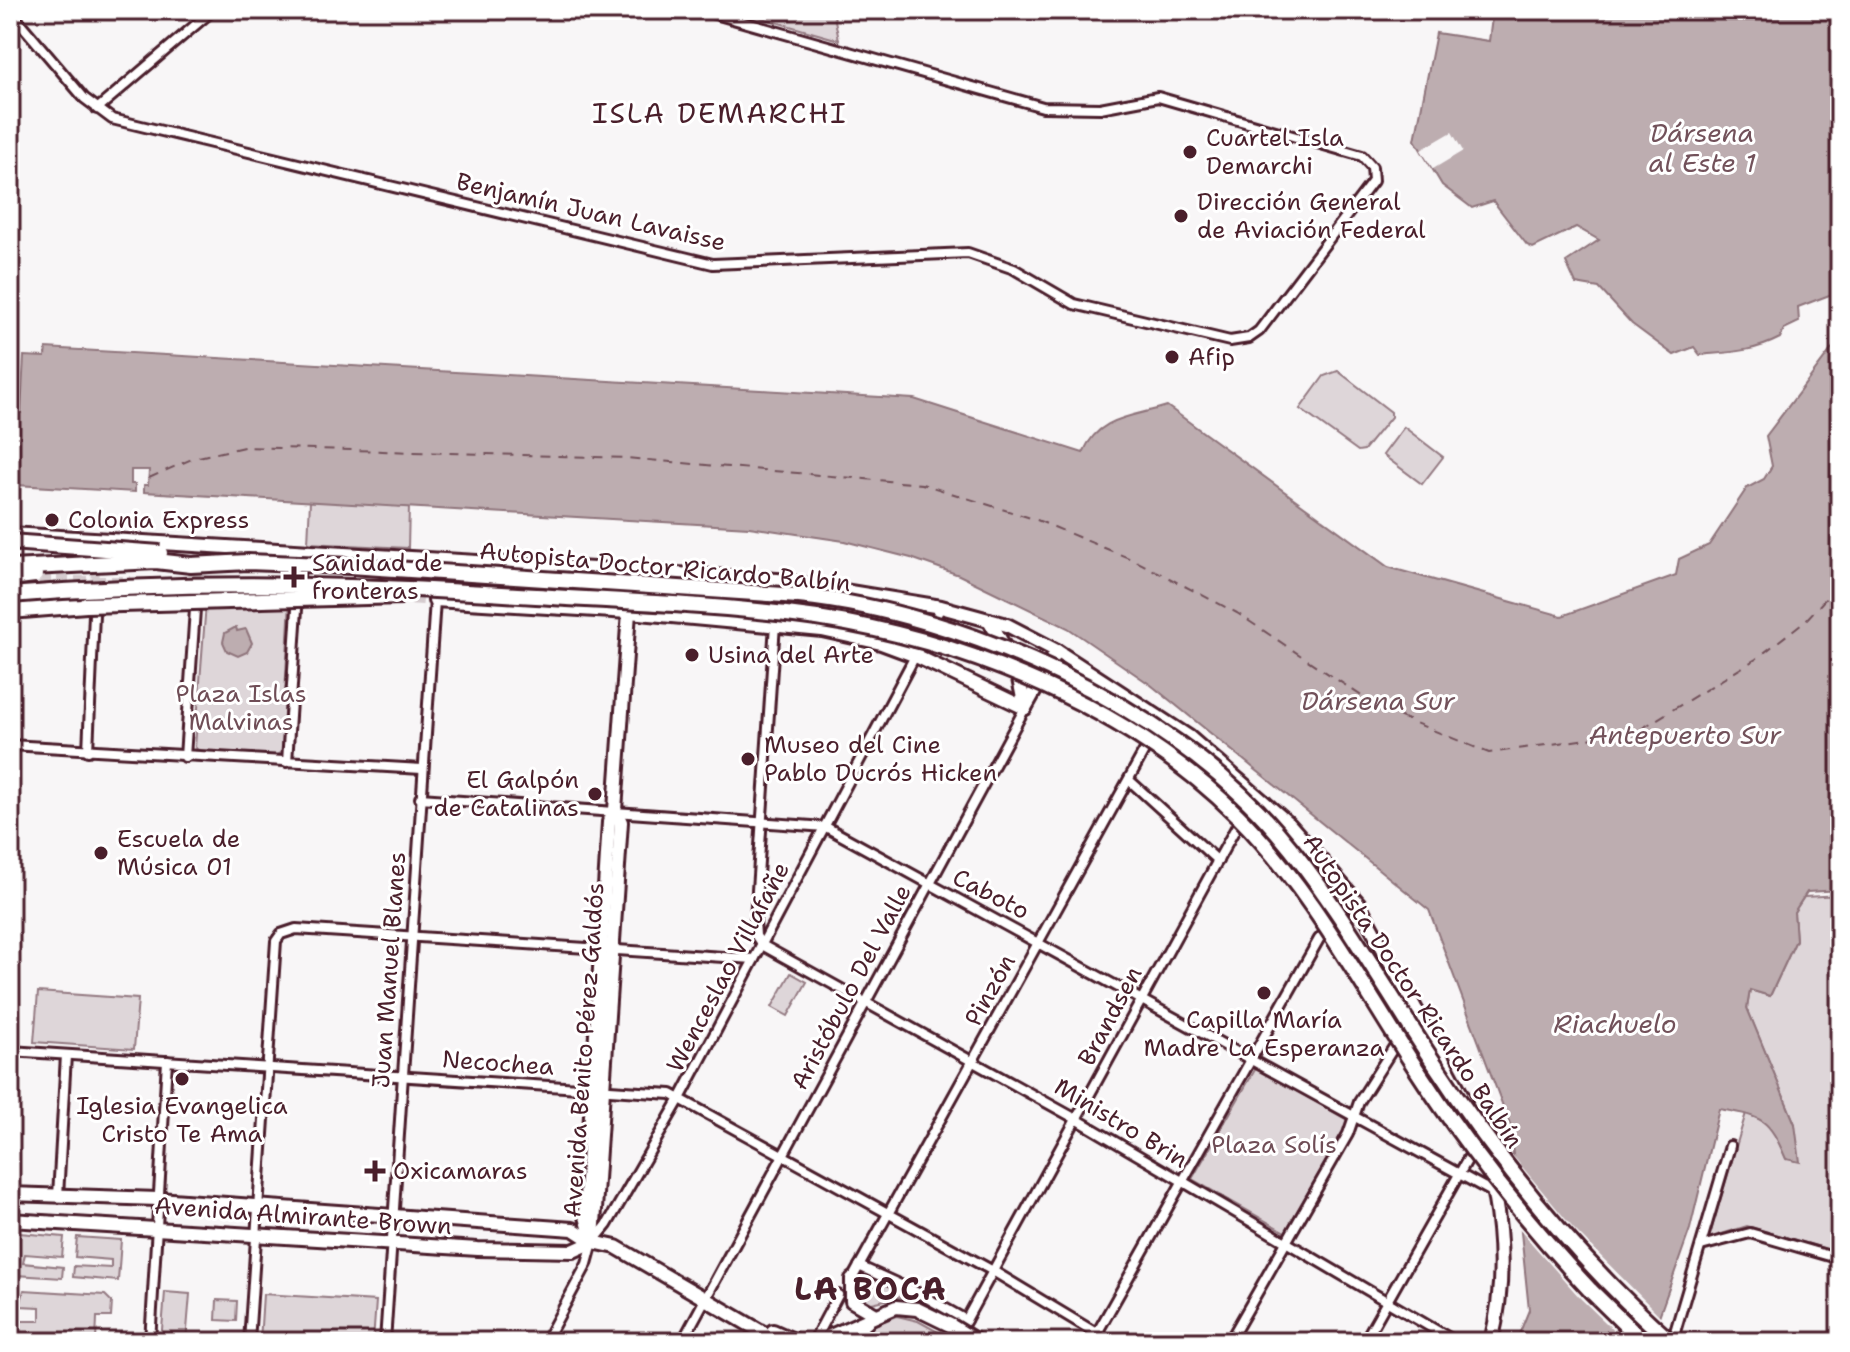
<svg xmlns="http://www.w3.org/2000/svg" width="1850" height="1352" font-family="'Shantell Sans',sans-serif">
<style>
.green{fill:#ded6d9;stroke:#947a82;stroke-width:2}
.water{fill:#bdadb0;stroke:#8f747b;stroke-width:2}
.pier{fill:#f8f6f7}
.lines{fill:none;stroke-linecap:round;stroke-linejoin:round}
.ferry{stroke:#72515a;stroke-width:2;stroke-dasharray:10 8;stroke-linecap:butt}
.street-tunnel{stroke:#d5cbce;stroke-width:8;stroke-dasharray:8 4;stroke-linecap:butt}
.secondary-tunnel{stroke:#d5cbce;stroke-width:12;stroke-dasharray:12 6;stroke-linecap:butt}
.street-casing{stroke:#4a1f2b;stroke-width:14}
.secondary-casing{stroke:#4a1f2b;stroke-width:18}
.highway-casing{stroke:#4a1f2b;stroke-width:20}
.street{stroke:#fff;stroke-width:8}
.secondary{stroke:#fff;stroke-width:12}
.highway{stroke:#fff;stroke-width:14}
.secondary-bridge-casing{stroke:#4a1f2b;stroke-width:18;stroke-linecap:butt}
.highway-bridge-casing{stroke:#4a1f2b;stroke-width:20;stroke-linecap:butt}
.secondary-bridge{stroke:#fff;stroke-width:12}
.highway-bridge{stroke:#fff;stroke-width:14}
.poi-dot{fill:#4a1f2b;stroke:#fff;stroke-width:3}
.labels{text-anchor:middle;stroke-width:6;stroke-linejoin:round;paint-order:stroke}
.poi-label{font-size:24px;fill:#4a1f2b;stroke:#fff;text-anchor:start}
.street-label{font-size:24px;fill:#4a1f2b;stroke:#fff}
.park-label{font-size:24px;fill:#6f4d56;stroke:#fff}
.water-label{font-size:26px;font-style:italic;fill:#72515a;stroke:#fff}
.quarter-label{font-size:28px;letter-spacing:2px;fill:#4a1f2b;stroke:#fff}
.district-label{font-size:32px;font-weight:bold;letter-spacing:2px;fill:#4a1f2b;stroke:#fff}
</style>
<rect width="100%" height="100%" fill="#f8f6f7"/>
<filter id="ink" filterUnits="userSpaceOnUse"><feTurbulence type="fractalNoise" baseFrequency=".0125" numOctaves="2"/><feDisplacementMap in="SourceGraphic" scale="16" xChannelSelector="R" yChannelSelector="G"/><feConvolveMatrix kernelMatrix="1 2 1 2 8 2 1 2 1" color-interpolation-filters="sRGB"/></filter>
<g filter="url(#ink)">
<g class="green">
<polygon points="734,10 833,10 839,40"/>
<polygon points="1338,371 1391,412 1391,417 1364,450 1358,451 1300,409 1324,376"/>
<polygon points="1404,427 1443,457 1422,484 1383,455"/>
<polygon points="310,501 409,506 408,548 308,543"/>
<polygon points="290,600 282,751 276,756 200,753 195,747 206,603"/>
<polygon points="1840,895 1840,1253 1747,1226 1709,1238 1746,1113 1771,1125 1786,1158 1795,1124 1747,1008 1750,990 1770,996 1796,940 1794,912 1804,897"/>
<polygon points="791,973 807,982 788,1016 772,1007"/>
<polygon points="38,992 138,999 134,1049 34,1042"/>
<polygon points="1256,1068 1349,1121 1285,1232 1192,1179"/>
<polygon points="19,1233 64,1237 62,1257 25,1254 23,1263 63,1267 62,1278 16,1275"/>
<polygon points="77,1237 121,1240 118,1281 73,1277 74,1266 111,1268 111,1260 75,1257"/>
<polygon points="862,1273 922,1300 898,1297 863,1305 853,1290"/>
<polygon points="24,1290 105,1295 112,1302 111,1317 97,1317 96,1342 19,1342 20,1321 40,1321 40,1307 20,1306"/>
<polygon points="165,1292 190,1294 186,1342 161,1342"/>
<polygon points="263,1294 376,1301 373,1342 260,1342"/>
<polygon points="217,1300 237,1301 236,1321 216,1320"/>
<polygon points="897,1316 918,1321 951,1339 949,1342 908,1342 893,1334 888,1342 863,1342 874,1325"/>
</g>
<g class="water">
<path d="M 1493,10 L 1840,10 L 1840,291 L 1798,307 L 1799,322 L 1784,329 L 1780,338 C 1753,352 1731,352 1700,355 L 1694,347 L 1674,355 L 1632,324 L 1599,288 L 1576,284 L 1566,262 L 1599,240 L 1576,227 L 1533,248 L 1527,245 L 1493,201 L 1472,208 L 1442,185 L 1415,140 L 1436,33 L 1489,41 Z"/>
<path d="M 1840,338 L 1840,890 L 1807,892 L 1794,912 L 1796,940 L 1770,996 L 1750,990 L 1747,1008 L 1795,1124 L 1800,1162 L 1786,1159 C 1768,1117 1763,1117 1719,1109 L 1690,1229 L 1650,1342 L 1516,1342 L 1529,1310 L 1510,1125 L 1429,910 L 1151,685 L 1068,628 L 959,575 L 911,558 L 844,541 L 749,527 L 144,492 L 144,485 L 148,485 L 149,470 L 131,470 L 131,484 L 135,484 L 135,492 L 16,485 L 18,439 L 10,438 L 10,413 L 21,413 L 24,356 L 45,357 L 46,348 L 914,399 L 1083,453 C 1098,416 1132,417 1167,406 L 1388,567 L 1562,616 L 1676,575 L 1679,559 L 1709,545 L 1747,488 L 1764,479 L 1772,466 L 1766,436 Z"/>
<polygon points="236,627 237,631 246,629 252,643 247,652 238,656 227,651 223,642 225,633"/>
</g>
<g class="pier">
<polygon points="1452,132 1463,151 1433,169 1421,150"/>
<polygon points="1509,1151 1573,1228 1663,1319 1656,1339 1591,1275 1512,1185"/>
<polygon points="1513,1191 1564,1251 1655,1342 1626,1342 1581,1299 1517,1227"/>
</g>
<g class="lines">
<polyline class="ferry" points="149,478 194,458 244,447 626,458 922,484 1037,520 1136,561 1237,613 1381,709 1489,753 1636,732 1756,659 1806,620 1840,583"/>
<g class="street-tunnel">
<polyline points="95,593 96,563"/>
<polyline points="195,605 199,545"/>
</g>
<g class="secondary-tunnel">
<polyline points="21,582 131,582"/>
<polyline points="393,597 435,600"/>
</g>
<defs>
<g id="street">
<polyline points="10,11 84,98 112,119 713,264 968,253 1014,269 1074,304 1230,341 1249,338 1259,331 1373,181 1372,167 1362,156 1158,97 1100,108 1043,107 701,10"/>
<polyline points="97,109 213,10"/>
<polyline points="10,745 422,769"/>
<polyline points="88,751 94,614"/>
<polyline points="185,757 195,609"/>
<polyline points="287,762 300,563"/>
<polyline points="1129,780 1218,861"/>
<polyline points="420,798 826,827 1494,1193"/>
<polyline points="762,945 1078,1120 1456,1342"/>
<polyline points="762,945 756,936 755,920 775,624"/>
<polyline points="10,1051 671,1094 993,1271 1111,1342"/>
<polyline points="58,1196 66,1055"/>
<polyline points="1701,1246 1750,1233 1840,1259"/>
<polyline points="859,1266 918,1293 966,1320"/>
<polyline points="852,1279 1158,726"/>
<polyline points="150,1342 167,1061"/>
<polyline points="249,1342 276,941 281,934 296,929 754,959"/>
<polyline points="385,1342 435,600"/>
<polyline points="545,1342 587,1264 593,1242 607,1225 681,1097 941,607"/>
<polyline points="682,1342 1025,708"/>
<polyline points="813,1342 838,1295"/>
<polyline points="954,1342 1251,800"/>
<polyline points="1092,1342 1319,939 1355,897"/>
<polyline points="1229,1342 1348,1134 1359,1102 1409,1023"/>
<polyline points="1364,1342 1474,1148"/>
<polyline points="1672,1342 1730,1146"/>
</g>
<g id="secondary">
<polyline points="10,534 777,580 941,607 1007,625 1057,651 1189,737 1289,824 1359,904 1465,1101"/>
<polyline points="435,600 629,612 822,630 881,643 916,656 1025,708"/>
<polyline points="989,620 1017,669 1025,708"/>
<polyline points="1025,708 1057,651"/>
<path d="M 1476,1129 C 1501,1199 1509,1270 1491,1342"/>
<polyline points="10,1194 158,1199 573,1229 593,1242 616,1247 779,1342"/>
<polyline points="10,1220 478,1249 573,1251 593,1242"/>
<polyline points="593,1239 621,822 615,810"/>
<polyline points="593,1242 585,1213 609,822 615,810 629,612"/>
<polyline points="852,1279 852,1301 876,1315"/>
<polyline points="773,1331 798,1342"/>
<polyline points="817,1342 896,1307 917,1309 952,1326"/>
<polyline points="842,1342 867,1322"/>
</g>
<g id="highway">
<polyline points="10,611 86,605"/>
<polyline points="1590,1290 1643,1342"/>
</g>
</defs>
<use href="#street" class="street-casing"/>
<use href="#secondary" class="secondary-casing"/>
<use href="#highway" class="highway-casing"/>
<use href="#street" class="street"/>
<use href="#secondary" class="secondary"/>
<use href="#highway" class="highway"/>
<defs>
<polyline id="secondary-bridge" points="952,1326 978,1342"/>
<g id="highway-bridge">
<polyline points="10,542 160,553"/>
<path d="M 10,568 L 156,561 L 191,565 L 248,562 L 350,566 L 799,596 C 963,613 1168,705 1277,832 C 1336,901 1380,981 1430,1057 C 1498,1161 1577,1260 1671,1342"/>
<polyline points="10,578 35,575"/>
<path d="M 10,595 C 191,580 356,584 536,596 C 630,602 725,605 817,618 C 967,641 1129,707 1237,815 C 1308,886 1357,977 1411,1061 C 1464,1143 1523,1219 1590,1290"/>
<polyline points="86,605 402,596"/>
</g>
</defs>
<use href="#secondary-bridge" class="secondary-bridge-casing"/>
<use href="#highway-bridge" class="highway-bridge-casing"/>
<use href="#secondary-bridge" class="secondary-bridge"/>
<use href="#highway-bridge" class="highway-bridge"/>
</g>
</g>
<g class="poi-dot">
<circle cx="1190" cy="152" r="8"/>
<circle cx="1181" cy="216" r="8"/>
<circle cx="1172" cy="357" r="8"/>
<circle cx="52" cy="520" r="8"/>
<path d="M290 565h8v8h8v8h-8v8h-8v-8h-8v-8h8z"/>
<circle cx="692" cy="655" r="8"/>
<circle cx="748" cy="759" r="8"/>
<circle cx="595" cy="794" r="8"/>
<circle cx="101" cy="853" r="8"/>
<circle cx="1264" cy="993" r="8"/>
<circle cx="182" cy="1079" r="8"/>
<path d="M371 1159h8v8h8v8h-8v8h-8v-8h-8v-8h8z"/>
</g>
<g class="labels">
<g class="poi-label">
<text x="1206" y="146">Cuartel Isla<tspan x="1206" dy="28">Demarchi</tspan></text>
<text x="1197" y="210">Dirección General<tspan x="1197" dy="28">de Aviación Federal</tspan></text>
<text x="1188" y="365">Afip</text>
<text x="68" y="528">Colonia Express</text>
<text x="312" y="571">Sanidad de<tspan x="312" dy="28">fronteras</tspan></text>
<text x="708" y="663">Usina del Arte</text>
<text x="764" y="753">Museo del Cine<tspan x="764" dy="28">Pablo Ducrós Hicken</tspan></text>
<text x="579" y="788" text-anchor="end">El Galpón<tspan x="579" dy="28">de Catalinas</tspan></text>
<text x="117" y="847">Escuela de<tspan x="117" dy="28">Música 01</tspan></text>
<text x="1264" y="1028" text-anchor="middle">Capilla María<tspan x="1264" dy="28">Madre La Esperanza</tspan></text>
<text x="182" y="1114" text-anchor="middle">Iglesia Evangelica<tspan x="182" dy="28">Cristo Te Ama</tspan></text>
<text x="393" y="1179">Oxicamaras</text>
</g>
<g class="street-label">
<text transform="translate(591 212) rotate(13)" y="8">Benjamín Juan Lavaisse</text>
<text transform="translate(665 567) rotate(5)" y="8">Autopista Doctor Ricardo Balbín</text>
<text transform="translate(991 894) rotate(27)" y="8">Caboto</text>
<text transform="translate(728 967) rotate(-62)" y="8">Wenceslao Villafañe</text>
<text transform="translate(389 970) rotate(-86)" y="8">Juan Manuel Blanes</text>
<text transform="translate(851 987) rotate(-62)" y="8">Aristóbulo Del Valle</text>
<text transform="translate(990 990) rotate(-61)" y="8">Pinzón</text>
<text transform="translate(1413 991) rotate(56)" y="8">Autopista Doctor Ricardo Balbín</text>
<text transform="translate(1110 1016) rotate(-62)" y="8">Brandsen</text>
<text transform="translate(584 1050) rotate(-86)" y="8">Avenida Benito Pérez Galdós</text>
<text transform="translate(498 1063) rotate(4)" y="8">Necochea</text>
<text transform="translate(1121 1123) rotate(31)" y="8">Ministro Brin</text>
<text transform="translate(303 1216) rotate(4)" y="8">Avenida Almirante Brown</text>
</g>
<g class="park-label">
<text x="241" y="702">Plaza Islas<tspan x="241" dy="28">Malvinas</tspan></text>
<text x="1274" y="1153">Plaza Solís</text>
</g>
<g class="water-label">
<text x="1702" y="142">Dársena<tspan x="1702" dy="30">al Este 1</tspan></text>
<text x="1378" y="710">Dársena Sur</text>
<text x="1685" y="744">Antepuerto Sur</text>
<text x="1615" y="1033">Riachuelo</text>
</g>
<g class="quarter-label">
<text x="720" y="123">ISLA DEMARCHI</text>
</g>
<g class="district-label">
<text x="871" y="1300">LA BOCA</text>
</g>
</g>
<rect width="1850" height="1352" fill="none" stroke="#fff" stroke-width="40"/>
<rect x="20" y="20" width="1810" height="1312" fill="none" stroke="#4a1f2b" stroke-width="3" filter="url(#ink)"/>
</svg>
